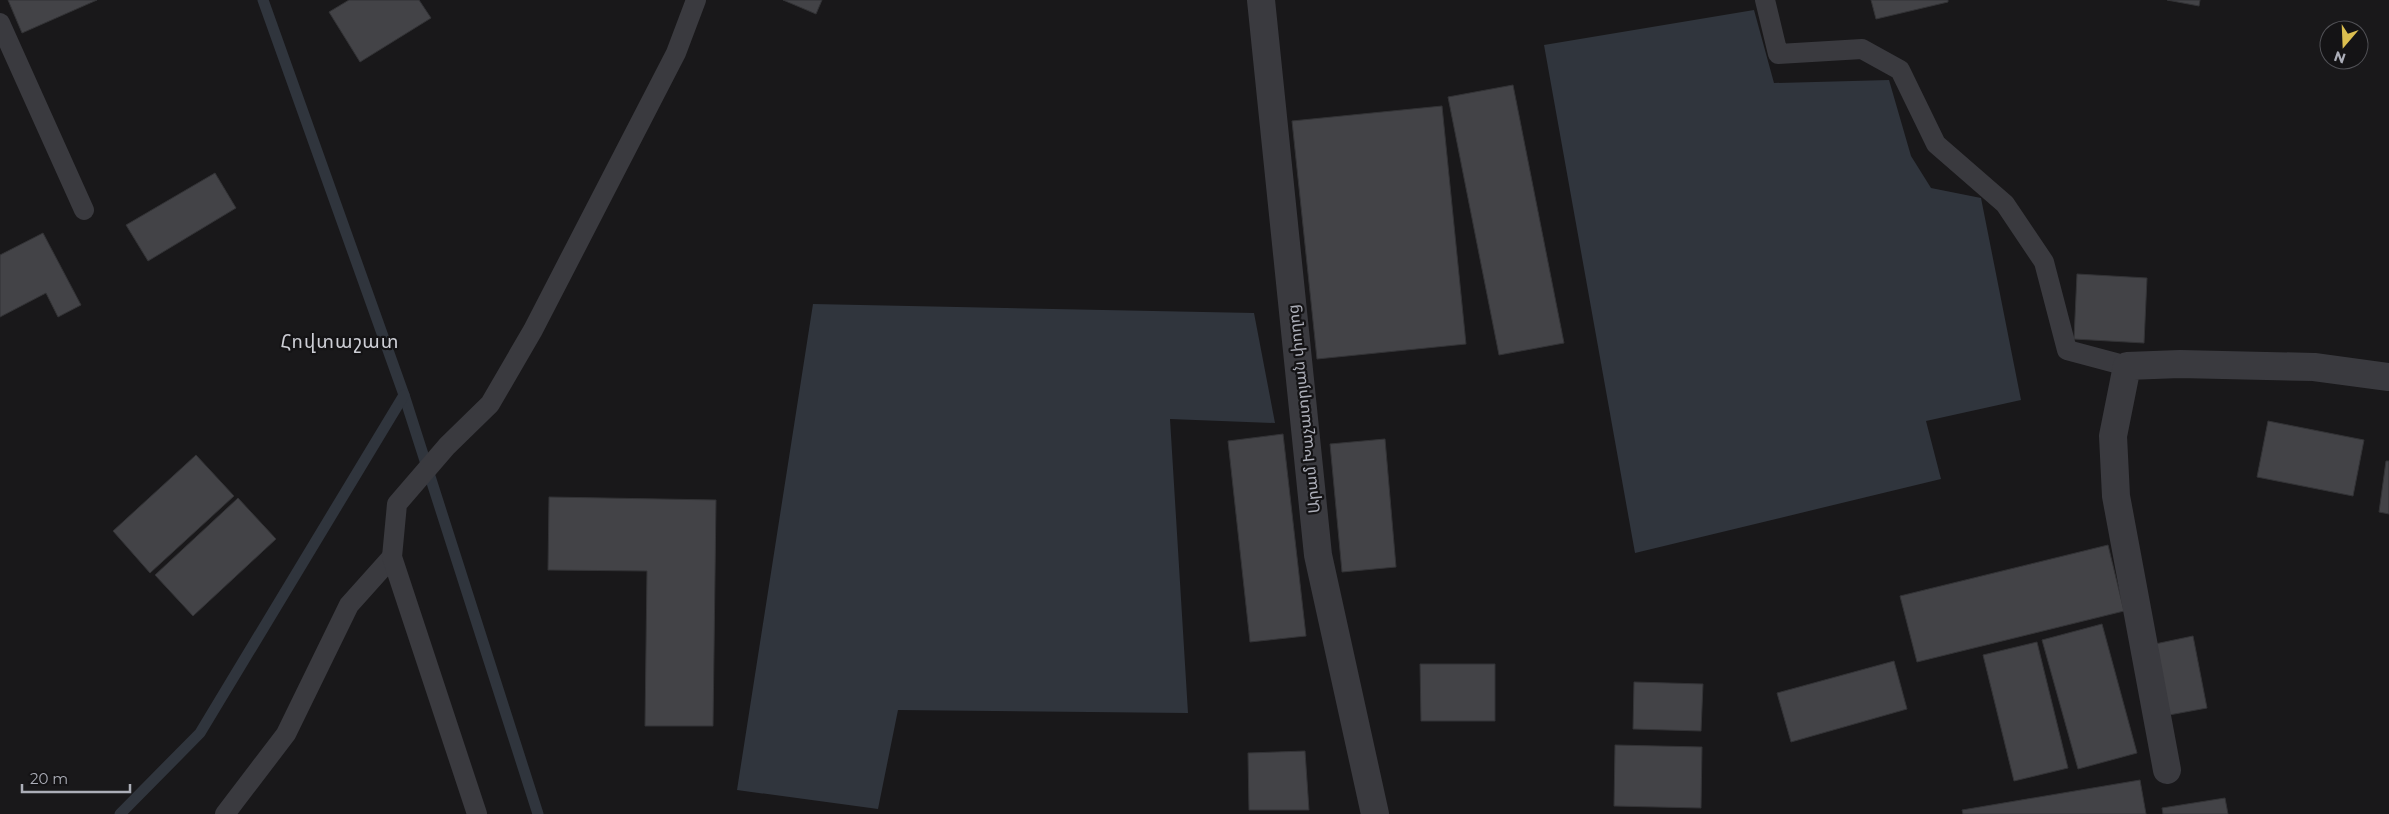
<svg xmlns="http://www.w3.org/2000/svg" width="2389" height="814" font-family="Montserrat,'Noto Sans Armenian',sans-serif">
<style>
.water{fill:#30353d}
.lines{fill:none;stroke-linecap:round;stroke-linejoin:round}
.stream{stroke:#30353d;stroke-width:11}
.building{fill:#434347;stroke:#333336}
.lane{stroke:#3a3a3f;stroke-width:20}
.street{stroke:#3a3a3f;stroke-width:28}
.labels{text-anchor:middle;stroke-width:4.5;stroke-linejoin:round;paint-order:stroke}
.street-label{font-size:16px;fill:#acaeb8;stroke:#141315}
.quarter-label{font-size:19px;letter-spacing:1px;fill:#cdced5;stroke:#141315}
</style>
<rect width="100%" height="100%" fill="#19181a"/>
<g class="water">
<polygon points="1754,10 1774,83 1889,80 1911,156 1931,188 1981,198 2021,400 1926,421 1941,479 1635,553 1544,45"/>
<polygon points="813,304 1254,313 1275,423 1170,419 1188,713 898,710 878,809 737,790"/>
</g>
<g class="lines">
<g class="stream">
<polyline points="263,0 404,395 538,814"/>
<polyline points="120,814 200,733 404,395"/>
</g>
</g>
<g class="building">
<polygon points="8,0 97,0 22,33"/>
<polygon points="349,0 419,0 431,18 360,62 329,12"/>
<polygon points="783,0 822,0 816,14"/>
<polygon points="1871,0 1948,0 1948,2 1876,19"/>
<polygon points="2167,0 2200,0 2199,6"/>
<polygon points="1513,85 1564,343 1499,355 1448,97"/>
<polygon points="1442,106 1466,344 1317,359 1292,121"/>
<polygon points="215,173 236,208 148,261 126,225"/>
<polygon points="43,233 81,305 58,317 46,293 0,317 0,255"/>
<polygon points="2077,274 2147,278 2144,343 2074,339"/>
<polygon points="2268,421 2364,440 2353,496 2257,477"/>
<polygon points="1283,434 1306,636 1250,642 1228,441"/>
<polygon points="1385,439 1396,567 1342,572 1330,444"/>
<polygon points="196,455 234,496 150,573 113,531"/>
<polygon points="2386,461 2389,461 2389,514 2379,512"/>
<polygon points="549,497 716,500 713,726 645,726 647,571 548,570"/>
<polygon points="238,498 276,539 193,616 155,575"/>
<polygon points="2108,545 2124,611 1917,662 1900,596"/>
<polygon points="2102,624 2137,753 2078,769 2042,640"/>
<polygon points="2193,636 2207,708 2169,715 2155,644"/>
<polygon points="2037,642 2068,768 2014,781 1983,655"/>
<polygon points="1894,661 1907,709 1791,742 1777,693"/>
<polygon points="1420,664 1495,664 1495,721 1421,721"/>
<polygon points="1634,682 1703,684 1701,731 1633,729"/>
<polygon points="1615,745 1702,747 1701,808 1614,806"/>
<polygon points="1305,751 1309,810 1249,810 1248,753"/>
<polygon points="2140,780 2146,814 1963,814 1962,810"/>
<polygon points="2225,798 2228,814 2163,814 2162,808"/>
</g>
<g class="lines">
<g class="lane">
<polyline points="1765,0 1778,54 1862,49 1900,70 1936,144 2005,204 2044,262 2067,350 2127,366"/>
<polyline points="0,23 84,210"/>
<polyline points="225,814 286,734 349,605 392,557"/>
<polyline points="477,814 392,557 397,504 447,446 490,404 533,330 676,53 696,0"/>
</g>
<g class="street">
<polyline points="1261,0 1318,555 1375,814"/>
<polyline points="2167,770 2116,496 2113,436 2127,366 2180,364 2314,367 2389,377"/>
</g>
</g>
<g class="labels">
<g class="street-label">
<text transform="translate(1303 409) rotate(-96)" y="6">Արամ Խաչատրյան փողոց</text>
</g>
<g class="quarter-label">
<text x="340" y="348">Հովտաշատ</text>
</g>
</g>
<g transform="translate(2344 45) rotate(199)"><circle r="24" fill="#141315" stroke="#515156"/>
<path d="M0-4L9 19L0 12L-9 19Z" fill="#dbbe4f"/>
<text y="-8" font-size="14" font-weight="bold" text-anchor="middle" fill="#acaeb8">N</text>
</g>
<path d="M22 784v8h108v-8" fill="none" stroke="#acaeb8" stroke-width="2.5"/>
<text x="30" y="784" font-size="15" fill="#acaeb8" stroke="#141315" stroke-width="4" paint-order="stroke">20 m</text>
</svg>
